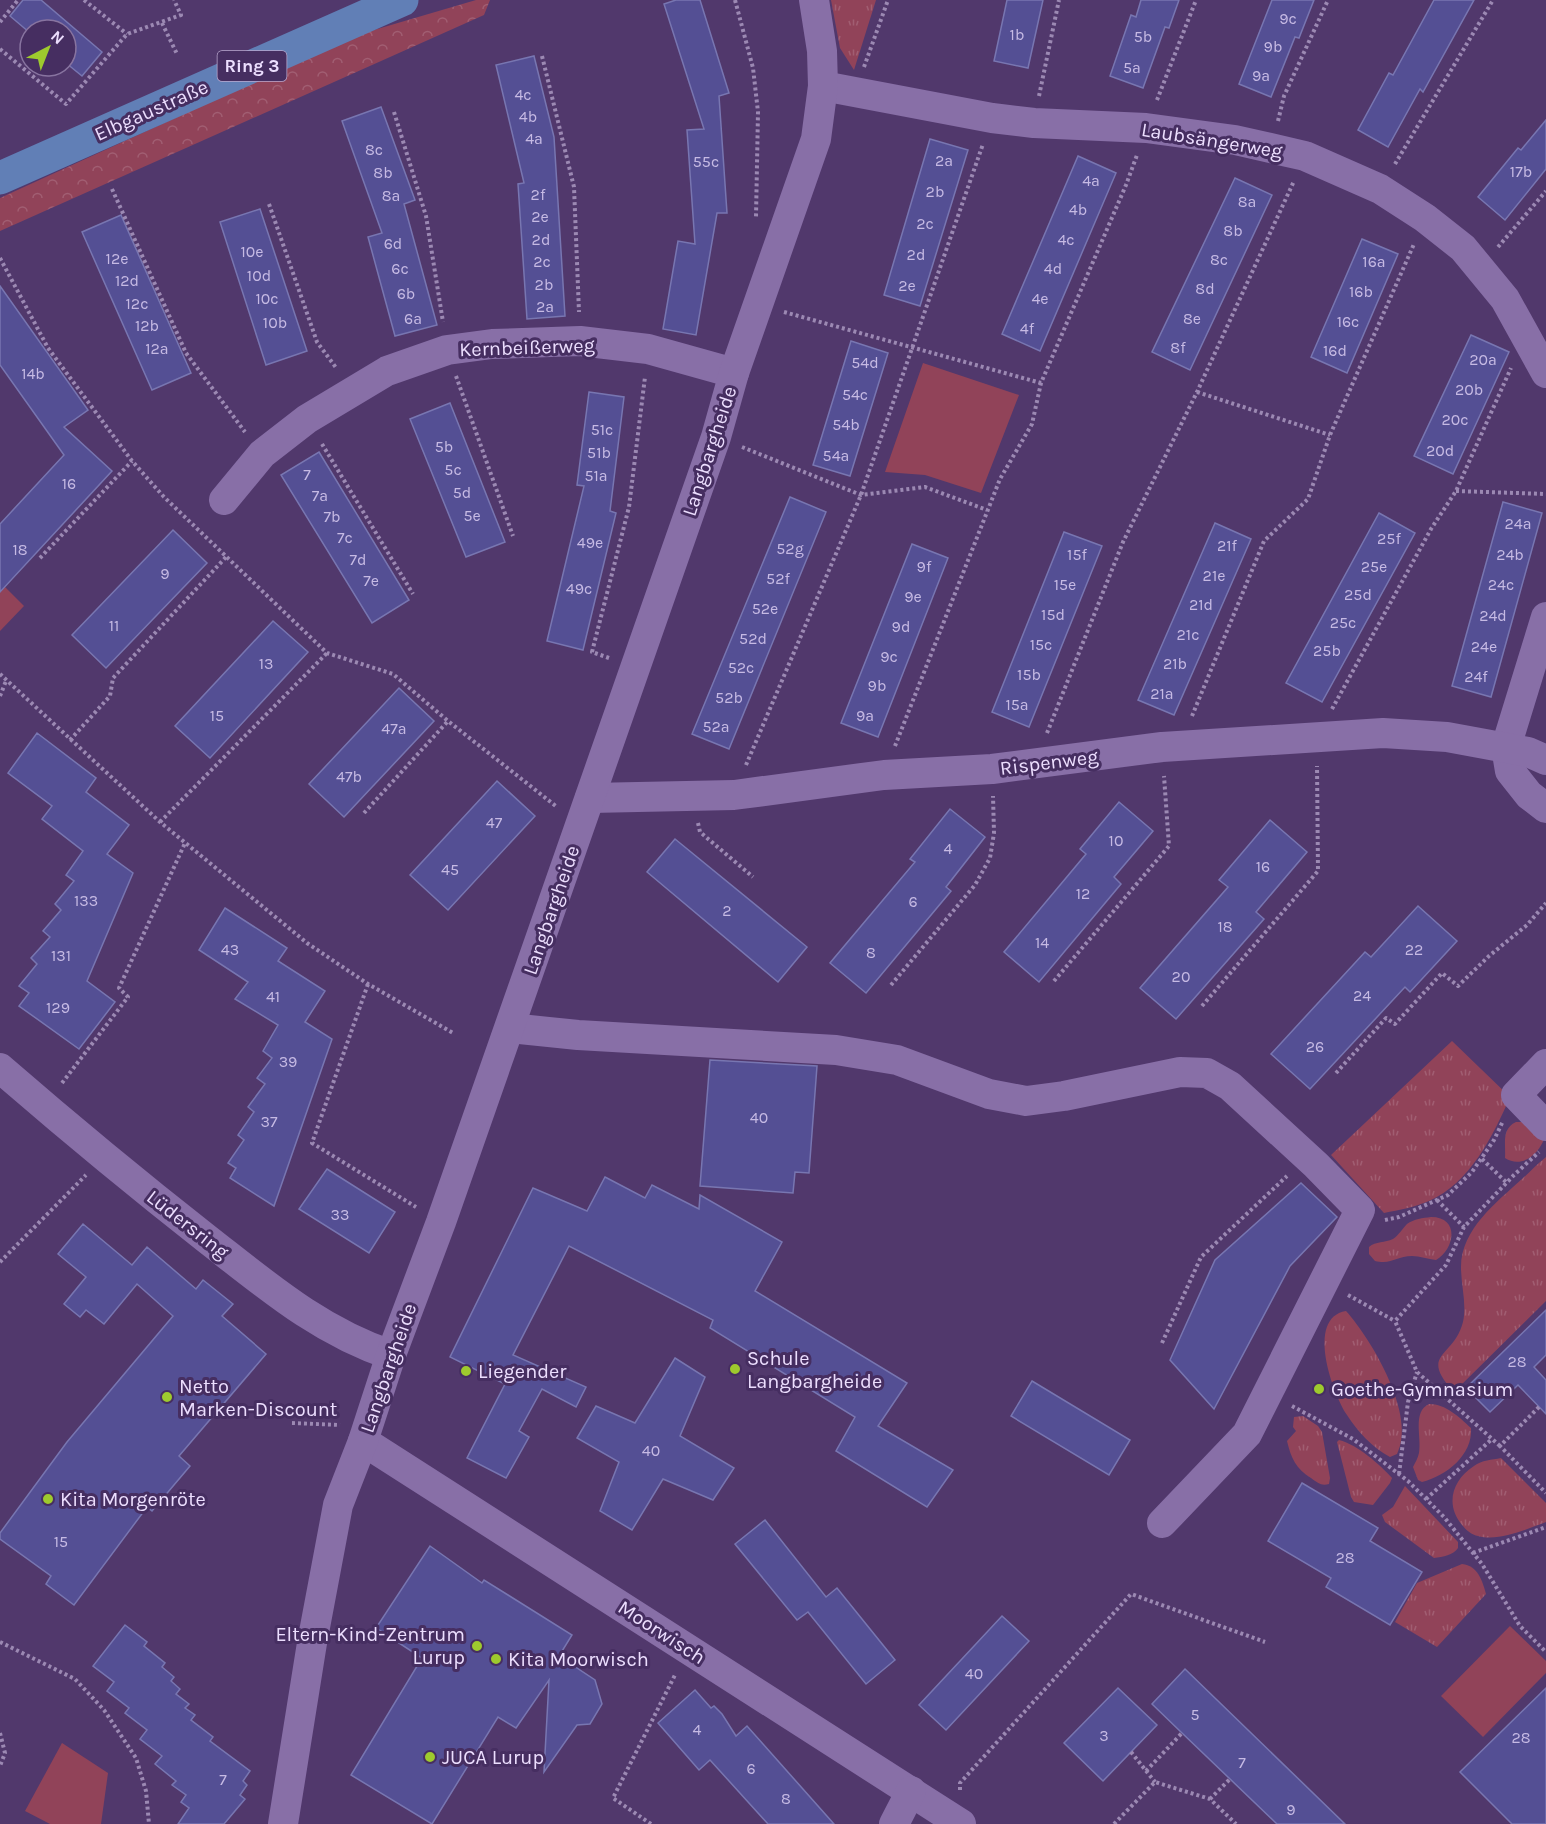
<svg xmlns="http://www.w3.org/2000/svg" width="1546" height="1824" font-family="Karla,sans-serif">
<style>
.grass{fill:url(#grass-tufts)}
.forest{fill:url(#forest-crowns)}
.park{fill:#914359}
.building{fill:#544f94;stroke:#7876b1;stroke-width:1.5}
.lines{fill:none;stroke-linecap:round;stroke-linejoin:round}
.path{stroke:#9c89b3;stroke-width:4;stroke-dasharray:3 3;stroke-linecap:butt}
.minor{stroke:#886fa7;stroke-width:30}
.major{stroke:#617fb6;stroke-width:33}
.poi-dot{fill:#9eca2e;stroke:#462e61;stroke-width:2}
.labels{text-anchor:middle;stroke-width:6;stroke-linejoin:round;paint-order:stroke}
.number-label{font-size:16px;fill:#c6bae4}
.shield{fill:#462e61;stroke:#baa9cf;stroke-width:1.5}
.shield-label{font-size:18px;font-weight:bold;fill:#ecdefe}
.street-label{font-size:20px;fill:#ecdefe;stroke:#462e61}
.poi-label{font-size:20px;fill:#ecdefe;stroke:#462e61;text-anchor:start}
</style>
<defs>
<pattern id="grass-tufts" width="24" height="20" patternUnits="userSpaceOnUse" patternTransform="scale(1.5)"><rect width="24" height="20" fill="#914359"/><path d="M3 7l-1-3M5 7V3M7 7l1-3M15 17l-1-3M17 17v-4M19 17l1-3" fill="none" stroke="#a15e72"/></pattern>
<pattern id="forest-crowns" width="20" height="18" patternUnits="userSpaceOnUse" patternTransform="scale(1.5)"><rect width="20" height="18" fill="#914359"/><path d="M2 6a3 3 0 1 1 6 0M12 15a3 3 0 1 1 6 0" fill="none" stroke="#a15e72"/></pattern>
</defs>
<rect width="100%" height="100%" fill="#51386c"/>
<g class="grass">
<polygon points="831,0 876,0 854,70 840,48"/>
<path d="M 1452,1041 L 1510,1097 C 1493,1136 1470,1183 1429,1201 C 1415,1207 1399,1210 1384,1213 L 1331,1155 Z"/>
<path d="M 1516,1122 L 1523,1122 L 1545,1137 C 1539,1154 1522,1169 1505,1158 C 1506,1144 1501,1129 1516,1122 Z"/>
<path d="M 1546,1157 L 1546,1301 L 1454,1392 C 1418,1353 1454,1358 1463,1322 C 1467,1304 1461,1286 1461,1267 C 1461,1229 1497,1202 1522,1179 C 1530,1172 1537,1164 1546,1157 Z"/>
<path d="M 1431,1217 C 1460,1217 1455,1249 1436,1260 C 1428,1259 1420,1256 1412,1256 C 1396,1256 1392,1265 1375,1261 L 1369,1254 L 1369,1247 C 1376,1241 1385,1243 1393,1239 C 1399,1235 1402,1229 1407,1224 C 1414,1219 1423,1218 1431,1217 Z"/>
<path d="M 1346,1311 C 1372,1340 1417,1416 1397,1454 L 1390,1457 C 1373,1448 1357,1431 1347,1415 C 1333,1394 1305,1318 1346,1311 Z"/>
<path d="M 1429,1404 C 1446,1404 1459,1417 1471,1428 C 1473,1455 1446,1476 1422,1482 L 1418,1480 L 1413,1467 C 1415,1463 1418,1458 1419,1453 C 1422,1437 1412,1412 1429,1404 Z"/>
<path d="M 1303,1416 L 1318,1426 L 1322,1432 L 1330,1478 L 1329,1484 C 1321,1486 1318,1483 1311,1478 C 1296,1469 1291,1458 1287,1441 L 1296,1431 L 1293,1427 L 1294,1417 Z"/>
<path d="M 1339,1440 C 1358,1445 1379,1464 1392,1478 L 1390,1483 L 1373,1505 L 1354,1502 L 1351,1497 L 1337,1442 Z"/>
<path d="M 1501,1458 L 1546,1503 L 1546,1522 C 1527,1529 1499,1542 1478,1536 C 1472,1535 1466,1530 1462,1525 C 1445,1505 1452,1480 1474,1466 C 1482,1460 1492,1460 1501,1458 Z"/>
<path d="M 1405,1486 L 1458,1542 L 1458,1548 C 1453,1555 1443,1557 1434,1558 L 1385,1522 L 1382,1515 L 1393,1507 Z"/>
<path d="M 1462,1564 C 1478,1566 1482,1580 1486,1594 L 1437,1647 L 1395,1622 L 1417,1583 Z"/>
</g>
<polygon class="forest" points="476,0 490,0 484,15 0,231 0,198 357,35"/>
<g class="park">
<polygon points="923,363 1019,395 981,493 925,475 885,472"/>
<polygon points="0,582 24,606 0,631"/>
<polygon points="1510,1626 1546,1661 1546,1673 1483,1737 1441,1696"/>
<polygon points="62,1743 108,1773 101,1824 50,1824 25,1811"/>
</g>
<g class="building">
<polygon points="23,0 41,0 102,52 82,76 66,63 66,30 30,30 30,33 10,16"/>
<polygon points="676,0 700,0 729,93 719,96 727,213 717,213 696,335 663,329 678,241 695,244 687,130 704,129 664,4"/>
<polygon points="1007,0 1043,0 1028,68 994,61"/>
<polygon points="1141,0 1179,0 1169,28 1165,27 1143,88 1110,76 1131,15 1136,17"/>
<polygon points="1272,0 1314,0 1299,38 1295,37 1271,97 1239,84"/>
<polygon points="1434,0 1474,0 1423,92 1420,89 1388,147 1358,130 1389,73 1393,75"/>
<polygon points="534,56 554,137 565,316 527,319 518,184 524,183 496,65"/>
<polygon points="381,107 415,200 404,204 437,325 395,336 368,237 382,233 342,121"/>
<polygon points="1546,120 1546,169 1505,220 1478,197 1518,148 1521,150"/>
<polygon points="930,139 968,150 920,306 884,295"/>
<polygon points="1078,156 1116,173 1040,351 1002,334"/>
<polygon points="1235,178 1272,195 1190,370 1152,352"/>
<polygon points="260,209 307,351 266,365 220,222"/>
<polygon points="121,215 191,373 152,390 82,232"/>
<polygon points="1362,239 1398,254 1347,373 1311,357"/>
<polygon points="0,286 88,410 64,427 112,471 0,592 0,524 64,455 0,365"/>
<polygon points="1471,335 1509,352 1453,474 1414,456"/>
<polygon points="851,341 888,353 850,476 813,465"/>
<polygon points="589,392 624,397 610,511 616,513 583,650 547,641 584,486 577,485"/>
<polygon points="450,403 505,542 466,557 410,419"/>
<polygon points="319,452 409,600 372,623 281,475"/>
<polygon points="790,497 826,512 729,749 692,734"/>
<polygon points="1503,502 1542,513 1491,697 1452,686"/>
<polygon points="1379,513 1415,533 1322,702 1286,683"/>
<polygon points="1215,523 1251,539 1174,715 1138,700"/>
<polygon points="173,530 207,563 106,668 72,635"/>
<polygon points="1064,532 1102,546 1029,727 992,712"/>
<polygon points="912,544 948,558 878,737 841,723"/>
<polygon points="273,621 308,652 210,758 175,726"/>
<polygon points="399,688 434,721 344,817 309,784"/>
<polygon points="37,733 96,778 86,792 129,825 107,854 133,873 87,981 115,1002 79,1049 19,1006 29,993 19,986 37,964 31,958 50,937 43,931 61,910 55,904 74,881 66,875 83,851 42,819 52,806 8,773"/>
<polygon points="497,781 535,816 448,910 410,875"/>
<polygon points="1119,802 1153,831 1114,877 1121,884 1039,982 1004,952 1086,854 1080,849"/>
<polygon points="950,809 985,837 946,887 951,891 866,993 830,963 915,862 910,859"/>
<polygon points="1270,820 1307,852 1256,912 1264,919 1176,1019 1140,988 1228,887 1219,880"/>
<polygon points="675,839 807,947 778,982 647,872"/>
<polygon points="1418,906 1457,941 1410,992 1405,987 1310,1089 1271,1054 1365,952 1371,957"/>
<polygon points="225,908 287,948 278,961 325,991 305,1022 332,1039 274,1206 230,1178 236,1168 228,1163 244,1140 238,1135 254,1112 248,1107 265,1084 257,1078 272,1058 263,1051 278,1025 235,999 248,982 199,950"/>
<polygon points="710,1060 817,1066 809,1173 795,1172 793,1193 700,1186"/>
<polygon points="327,1169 395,1212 369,1253 299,1209"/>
<polygon points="605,1177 645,1198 652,1185 699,1209 700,1195 782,1242 755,1291 907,1383 878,1426 953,1470 927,1507 836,1451 855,1417 710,1328 713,1320 569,1246 513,1355 586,1387 576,1407 542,1389 519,1431 529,1437 506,1478 467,1458 505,1384 450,1357 533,1188 587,1211"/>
<polygon points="1301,1183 1337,1217 1290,1266 1214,1409 1170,1360 1215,1260"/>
<polygon points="83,1224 132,1265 147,1247 196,1289 203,1280 233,1304 222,1316 266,1354 179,1456 190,1466 152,1511 147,1507 74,1605 46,1584 51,1576 0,1539 0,1533 67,1442 173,1316 137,1284 104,1324 86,1310 80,1317 64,1304 86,1277 58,1254"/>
<polygon points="1546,1310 1546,1355 1534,1367 1546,1380 1546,1414 1518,1385 1490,1412 1466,1388"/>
<polygon points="675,1358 705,1377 680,1436 734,1468 713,1500 663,1479 632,1530 600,1511 619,1462 577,1438 596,1406 635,1423"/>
<polygon points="1032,1381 1130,1440 1109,1475 1011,1416"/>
<polygon points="1302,1483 1378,1528 1370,1541 1422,1572 1390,1625 1326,1587 1331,1578 1268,1541"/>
<polygon points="765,1520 826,1597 837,1588 895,1660 866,1684 808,1612 797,1620 735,1544"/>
<polygon points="430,1546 482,1583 484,1580 572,1635 559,1656 595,1680 602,1704 590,1724 577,1725 544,1772 549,1680 516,1728 498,1717 432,1824 351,1775 422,1658 376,1628"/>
<polygon points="1002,1616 1029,1641 946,1730 919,1705"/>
<polygon points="125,1625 147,1642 144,1646 165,1663 162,1667 174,1677 171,1681 180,1689 176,1694 189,1704 185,1708 195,1715 191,1720 213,1737 210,1741 250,1771 243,1781 247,1785 240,1795 245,1799 224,1824 178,1824 189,1808 181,1802 186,1795 172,1785 176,1781 155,1764 162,1756 140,1739 147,1730 125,1713 129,1708 107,1691 114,1682 93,1666"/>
<polygon points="1185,1669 1345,1824 1277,1824 1182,1733 1152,1704"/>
<polygon points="1118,1688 1157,1725 1103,1781 1064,1743"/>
<polygon points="1546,1688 1546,1824 1512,1824 1460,1772"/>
<polygon points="695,1690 711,1708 714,1706 722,1714 736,1736 747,1726 834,1824 768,1824 710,1760 699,1770 658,1723"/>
</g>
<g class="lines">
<g class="path">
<polyline points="84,0 127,34"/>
<polyline points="735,0 753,68 758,112 756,217"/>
<polyline points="0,22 18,0"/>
<polyline points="162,23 177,54"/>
<polyline points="0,49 66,104 127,34 181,15 174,0"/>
<polyline points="542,56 574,187 579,312"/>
<polyline points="864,67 888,0"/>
<polyline points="1039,96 1059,0"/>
<polyline points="1157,100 1196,0"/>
<polyline points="394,112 426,216 443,322"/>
<polyline points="1278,121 1284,96 1328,0"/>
<polyline points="1395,164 1493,0"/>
<polyline points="112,189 186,353 245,432"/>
<polyline points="269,204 317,342 337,369"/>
<polyline points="1498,247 1546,191"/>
<polyline points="0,258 48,348 132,461 164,497 327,653 393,674 448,721 557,807"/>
<polyline points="784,312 1041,383"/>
<polyline points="456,376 513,536"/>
<polyline points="1197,392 1330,435"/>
<polyline points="322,444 413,594"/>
<polyline points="742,447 861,495 925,487 987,510"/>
<polyline points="1456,491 1546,494"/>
<polyline points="40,558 132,461"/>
<polyline points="609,658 592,652 629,507 645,377"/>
<polyline points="0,674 160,822 307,943 368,984 453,1033"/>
<polyline points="0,696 6,681"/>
<polyline points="1332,709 1431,529 1456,491 1511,368"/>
<polyline points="1192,716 1264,541 1308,499 1330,435 1414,244"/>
<polyline points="1047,733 1123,542 1197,392 1294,181"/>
<polyline points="70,740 110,696 113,678 227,556"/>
<polyline points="895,746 1000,479 1032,424 1041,383 1126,185 1137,155"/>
<polyline points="746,765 861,495 983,144"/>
<polyline points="364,813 448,721"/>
<polyline points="160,822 327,653"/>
<polyline points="698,823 700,832 753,877"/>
<polyline points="1054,981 1169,846 1164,776"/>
<polyline points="368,984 312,1143 416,1207"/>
<polyline points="891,985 975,885 990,858 994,833 993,796"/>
<polyline points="1202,1006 1318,871 1317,766"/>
<polyline points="1336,1073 1386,1018 1395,1024 1442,973 1458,986 1489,956 1527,925 1546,903"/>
<polyline points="62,1083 128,997 119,988 185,843"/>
<polyline points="1482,1159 1507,1183"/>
<polyline points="1437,1200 1464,1227"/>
<polyline points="1385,1220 1399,1217 1448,1195 1472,1172 1494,1140 1503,1121"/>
<polyline points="0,1262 86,1175"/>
<polyline points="1348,1295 1395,1321"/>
<polyline points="1162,1343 1201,1257 1287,1176"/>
<polyline points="1292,1406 1353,1439 1408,1481 1444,1517 1482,1564 1520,1626 1546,1652"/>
<polyline points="1539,1407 1500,1446 1546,1493"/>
<polyline points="292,1423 340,1425"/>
<polyline points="1500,1446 1417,1372 1395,1321 1446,1265 1464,1227 1514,1175 1539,1152"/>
<polyline points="1399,1474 1408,1402 1417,1372"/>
<polyline points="1426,1499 1492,1439"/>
<polyline points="1473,1553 1546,1527"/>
<polyline points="0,1642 75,1679 104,1710 136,1758 146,1791 149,1824"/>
<polyline points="0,1733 5,1753 0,1766"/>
<polyline points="1131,1752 1155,1782"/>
<polyline points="1146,1771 1182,1733"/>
<polyline points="960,1790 960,1783 1131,1594 1265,1642"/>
<polyline points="1210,1799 1230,1779"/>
<polyline points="651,1824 613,1798 676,1673"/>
<polyline points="1114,1824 1155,1782 1210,1799 1236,1824"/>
</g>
<g class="minor">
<polyline points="823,86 992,118 1034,123 1146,128 1235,140 1305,156 1380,189 1425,218 1463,248 1505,299 1546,373"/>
<polyline points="224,500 262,454 307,419 387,371 447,350 492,344 580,341 648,349 734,373"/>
<polyline points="1546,617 1506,747 1510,771 1529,795 1546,808"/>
<polyline points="590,798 734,795 884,775 992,769 1162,747 1383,733 1447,737 1528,752 1546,760"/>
<polyline points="510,1028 578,1035 836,1050 897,1060 989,1094 1026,1101 1064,1096 1180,1072 1207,1073 1230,1086 1316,1165 1360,1210 1247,1434 1162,1523"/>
<polyline points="1546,1064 1516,1095 1546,1126"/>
<path d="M 0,1068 C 68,1127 137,1184 207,1239 C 266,1285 319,1331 391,1355"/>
<polyline points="363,1441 961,1824"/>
<polyline points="283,1824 312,1643 338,1505 363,1441 391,1355 441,1222 716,437 734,373 816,139 823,86 822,51 814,0"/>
<polyline points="894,1824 911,1791"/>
</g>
<polyline class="major" points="0,178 402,0"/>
</g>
<g class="poi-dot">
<circle cx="735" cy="1369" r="6"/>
<circle cx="466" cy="1371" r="6"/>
<circle cx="1319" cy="1389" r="6"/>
<circle cx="167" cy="1397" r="6"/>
<circle cx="48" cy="1499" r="6"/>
<circle cx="477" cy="1646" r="6"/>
<circle cx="496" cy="1659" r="6"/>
<circle cx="430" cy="1757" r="6"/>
</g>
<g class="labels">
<g class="number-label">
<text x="1288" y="24">9c</text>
<text x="1017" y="40">1b</text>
<text x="1143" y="42">5b</text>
<text x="1273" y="52">9b</text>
<text x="1132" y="73">5a</text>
<text x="1261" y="81">9a</text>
<text x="523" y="100">4c</text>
<text x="528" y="122">4b</text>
<text x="534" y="144">4a</text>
<text x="374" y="155">8c</text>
<text x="944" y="166">2a</text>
<text x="706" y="167">55c</text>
<text x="1521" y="177">17b</text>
<text x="383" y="178">8b</text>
<text x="1091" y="186">4a</text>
<text x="935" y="197">2b</text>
<text x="538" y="200">2f</text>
<text x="391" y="201">8a</text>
<text x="1247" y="207">8a</text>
<text x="1078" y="215">4b</text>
<text x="540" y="222">2e</text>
<text x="925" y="229">2c</text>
<text x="1233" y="236">8b</text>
<text x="541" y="245">2d</text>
<text x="1066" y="245">4c</text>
<text x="393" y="249">6d</text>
<text x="252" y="257">10e</text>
<text x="916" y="260">2d</text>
<text x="117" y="264">12e</text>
<text x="1219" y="265">8c</text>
<text x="542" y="267">2c</text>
<text x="1374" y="267">16a</text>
<text x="400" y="274">6c</text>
<text x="1053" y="274">4d</text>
<text x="259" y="281">10d</text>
<text x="127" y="286">12d</text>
<text x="544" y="290">2b</text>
<text x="907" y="291">2e</text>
<text x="1205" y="294">8d</text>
<text x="1361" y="297">16b</text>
<text x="406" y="299">6b</text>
<text x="267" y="304">10c</text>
<text x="1040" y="304">4e</text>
<text x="137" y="309">12c</text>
<text x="545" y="312">2a</text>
<text x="413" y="324">6a</text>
<text x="1192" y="324">8e</text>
<text x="1348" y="327">16c</text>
<text x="275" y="328">10b</text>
<text x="147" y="331">12b</text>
<text x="1027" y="334">4f</text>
<text x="1178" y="353">8f</text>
<text x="157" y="354">12a</text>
<text x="1335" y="356">16d</text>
<text x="1483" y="365">20a</text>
<text x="865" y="368">54d</text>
<text x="33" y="379">14b</text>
<text x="1469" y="395">20b</text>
<text x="855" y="400">54c</text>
<text x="1455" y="425">20c</text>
<text x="846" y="430">54b</text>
<text x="602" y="435">51c</text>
<text x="444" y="452">5b</text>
<text x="1440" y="456">20d</text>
<text x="599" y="458">51b</text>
<text x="836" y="461">54a</text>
<text x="453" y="475">5c</text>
<text x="307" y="480">7</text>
<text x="596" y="481">51a</text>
<text x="69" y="489">16</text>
<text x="462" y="498">5d</text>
<text x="320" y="501">7a</text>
<text x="472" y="521">5e</text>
<text x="332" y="522">7b</text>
<text x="1518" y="529">24a</text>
<text x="345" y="543">7c</text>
<text x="1389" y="544">25f</text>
<text x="590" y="548">49e</text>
<text x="1227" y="551">21f</text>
<text x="790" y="554">52g</text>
<text x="20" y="555">18</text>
<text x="1077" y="560">15f</text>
<text x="1510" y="560">24b</text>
<text x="358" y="565">7d</text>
<text x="924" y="572">9f</text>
<text x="1374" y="572">25e</text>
<text x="165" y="579">9</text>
<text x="1214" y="581">21e</text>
<text x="778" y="584">52f</text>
<text x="371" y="586">7e</text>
<text x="1065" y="590">15e</text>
<text x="1501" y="590">24c</text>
<text x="579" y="594">49c</text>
<text x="1358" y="600">25d</text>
<text x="913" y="602">9e</text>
<text x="1201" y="610">21d</text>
<text x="765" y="614">52e</text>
<text x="1053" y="620">15d</text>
<text x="1493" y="621">24d</text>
<text x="1343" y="628">25c</text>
<text x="114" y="631">11</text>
<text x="901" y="632">9d</text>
<text x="1188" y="640">21c</text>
<text x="753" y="644">52d</text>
<text x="1041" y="650">15c</text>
<text x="1484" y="652">24e</text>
<text x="1327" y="656">25b</text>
<text x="889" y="662">9c</text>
<text x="266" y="669">13</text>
<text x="1175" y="669">21b</text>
<text x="741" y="673">52c</text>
<text x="1029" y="680">15b</text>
<text x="1476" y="682">24f</text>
<text x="877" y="691">9b</text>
<text x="1162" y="699">21a</text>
<text x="729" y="703">52b</text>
<text x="1017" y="710">15a</text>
<text x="217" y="721">15</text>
<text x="865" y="721">9a</text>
<text x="716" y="732">52a</text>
<text x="394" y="734">47a</text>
<text x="349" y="782">47b</text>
<text x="494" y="828">47</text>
<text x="1116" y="846">10</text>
<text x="948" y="854">4</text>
<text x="1263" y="872">16</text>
<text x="450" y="875">45</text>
<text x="1083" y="899">12</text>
<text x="86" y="906">133</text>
<text x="913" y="907">6</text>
<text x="727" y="916">2</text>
<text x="1225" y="932">18</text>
<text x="1042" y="948">14</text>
<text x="230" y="955">43</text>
<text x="1414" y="955">22</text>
<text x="871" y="958">8</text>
<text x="61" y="961">131</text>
<text x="1181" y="982">20</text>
<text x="1362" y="1001">24</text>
<text x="273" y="1002">41</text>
<text x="58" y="1013">129</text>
<text x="1315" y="1052">26</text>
<text x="288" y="1067">39</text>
<text x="759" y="1123">40</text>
<text x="269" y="1127">37</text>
<text x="340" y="1220">33</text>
<text x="1517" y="1367">28</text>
<text x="651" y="1456">40</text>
<text x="61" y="1547">15</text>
<text x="1345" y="1563">28</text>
<text x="974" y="1679">40</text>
<text x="1195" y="1720">5</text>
<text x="697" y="1735">4</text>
<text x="1104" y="1741">3</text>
<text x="1521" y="1743">28</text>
<text x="1242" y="1768">7</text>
<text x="751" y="1774">6</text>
<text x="223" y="1785">7</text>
<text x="786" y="1804">8</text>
<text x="1291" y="1815">9</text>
</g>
<rect class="shield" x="217.5" y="51" width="69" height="30" rx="4.5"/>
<g class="shield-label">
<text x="252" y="72">Ring 3</text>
</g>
<g class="street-label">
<text transform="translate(151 110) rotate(-24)" y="7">Elbgaustraße</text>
<text transform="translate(1212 140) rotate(9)" y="7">Laubsängerweg</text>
<text transform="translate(527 347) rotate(-2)" y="7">Kernbeißerweg</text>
<text transform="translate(709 451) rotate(-72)" y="7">Langbargheide</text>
<text transform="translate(1049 762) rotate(-7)" y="7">Rispenweg</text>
<text transform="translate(551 910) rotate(-71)" y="7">Langbargheide</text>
<text transform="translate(188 1224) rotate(38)" y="7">Lüdersring</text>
<text transform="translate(388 1368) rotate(-71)" y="7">Langbargheide</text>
<text transform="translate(662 1632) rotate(33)" y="7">Moorwisch</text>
</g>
<g class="poi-label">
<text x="747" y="1365">Schule<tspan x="747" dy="23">Langbargheide</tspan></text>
<text x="478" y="1378">Liegender</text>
<text x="179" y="1393">Netto<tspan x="179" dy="23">Marken-Discount</tspan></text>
<text x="1331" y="1396">Goethe-Gymnasium</text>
<text x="60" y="1506">Kita Morgenröte</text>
<text x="465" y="1641" text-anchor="end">Eltern-Kind-Zentrum<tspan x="465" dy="23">Lurup</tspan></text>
<text x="508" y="1666">Kita Moorwisch</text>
<text x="442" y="1764">JUCA Lurup</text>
</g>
</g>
<g transform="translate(48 48) rotate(42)"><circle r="28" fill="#462e61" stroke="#8874a0" stroke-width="1.5"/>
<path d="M0-4.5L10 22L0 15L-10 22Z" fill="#9eca2e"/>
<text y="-9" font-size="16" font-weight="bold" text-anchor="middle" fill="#ecdefe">N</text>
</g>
</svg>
